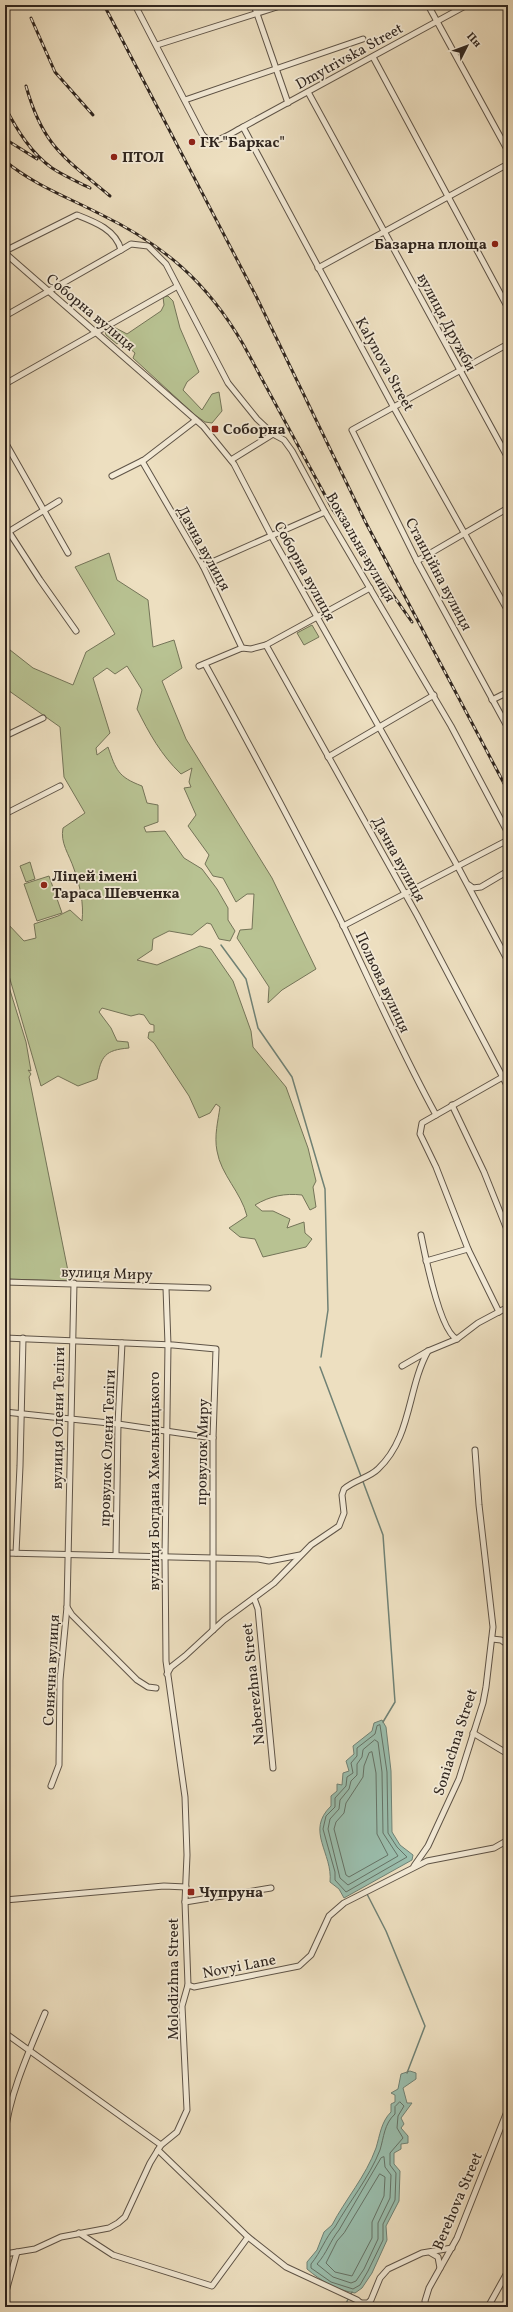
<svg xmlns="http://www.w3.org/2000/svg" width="513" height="2312" font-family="Vollkorn,serif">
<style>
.green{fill:#b8c292;stroke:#747458}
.water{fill:#9abdac;stroke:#708174}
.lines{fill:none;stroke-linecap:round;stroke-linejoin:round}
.shore{stroke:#657266;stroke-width:1}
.stream{stroke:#708174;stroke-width:1.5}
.minor-casing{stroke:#5f5447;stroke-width:7}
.minor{stroke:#f3ead6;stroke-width:5}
.rail-casing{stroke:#30261f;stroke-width:3}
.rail{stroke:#f3ead6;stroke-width:1.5;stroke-dasharray:4.5;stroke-linecap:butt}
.poi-dot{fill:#8f2418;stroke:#f3ead6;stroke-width:1.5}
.labels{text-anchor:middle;stroke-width:3.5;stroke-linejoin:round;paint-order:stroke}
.street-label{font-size:15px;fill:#30261f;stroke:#f3ead6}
.poi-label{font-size:15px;font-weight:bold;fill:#30261f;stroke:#f3ead6;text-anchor:start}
</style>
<rect width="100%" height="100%" fill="#eddfc0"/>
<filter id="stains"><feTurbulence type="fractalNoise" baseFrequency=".005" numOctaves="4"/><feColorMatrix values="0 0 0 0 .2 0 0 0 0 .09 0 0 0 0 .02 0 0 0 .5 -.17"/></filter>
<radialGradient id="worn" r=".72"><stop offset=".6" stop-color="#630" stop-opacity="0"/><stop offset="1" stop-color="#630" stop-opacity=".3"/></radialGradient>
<g class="green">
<polygon points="168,296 173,301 180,328 199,372 187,382 183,390 202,410 212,394 219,392 222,411 212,423 205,422 195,415 133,358 135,353 121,341 117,344 106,335 105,331 112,326 127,334 161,311 164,305 163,297"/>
<path d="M 109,553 L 117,580 L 148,600 L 153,647 L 174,640 L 182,668 L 162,681 L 186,739 L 272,878 L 316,969 L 282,990 L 268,1003 L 269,987 L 237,938 L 240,930 L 252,929 L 254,894 L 247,894 L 236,902 L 223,878 L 213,876 L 205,864 L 209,855 L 188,826 L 196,815 L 184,788 L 191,787 L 189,782 L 192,768 L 181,774 C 161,755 149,733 137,709 L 142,690 L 127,666 L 115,674 L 107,668 L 93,678 L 110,733 L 96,748 L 97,755 L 108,747 C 116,770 118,777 142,786 L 147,803 L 158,805 L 158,822 L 144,827 L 146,832 L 165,831 L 184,858 L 202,869 L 217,889 L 228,908 L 228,920 L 235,931 L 230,941 L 219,939 L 211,924 L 207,923 L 192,935 L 169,931 L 153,939 L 152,950 L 137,960 L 157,965 L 200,946 L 211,949 L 233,981 L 251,1031 L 253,1047 L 286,1087 L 308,1148 L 316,1181 L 313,1187 L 316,1207 L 310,1210 L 302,1195 C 285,1193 270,1196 255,1205 L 262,1211 L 273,1211 L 290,1219 L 287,1228 L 304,1222 L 305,1233 L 312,1239 L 306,1247 L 263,1257 L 255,1239 L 240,1237 L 229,1228 L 247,1216 C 241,1192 221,1175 217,1151 C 214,1136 218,1121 220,1107 L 216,1104 L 210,1113 L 199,1118 L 189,1096 L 154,1043 L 148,1038 L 149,1032 L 154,1032 L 154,1025 L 150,1024 L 144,1015 L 139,1014 L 131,1016 L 102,1008 L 99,1012 L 111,1028 L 117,1041 L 128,1042 L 129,1048 C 105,1050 101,1056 97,1079 L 78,1086 L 58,1076 L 41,1086 L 5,962 L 5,924 L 7,923 L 24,941 L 36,938 L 34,924 L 58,916 L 70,910 L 82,921 C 84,904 80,885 74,869 C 69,854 60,843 63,828 L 85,813 L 64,777 L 60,727 L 5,688 L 5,646 L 33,668 L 73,685 L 86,652 L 115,634 L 75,567 Z"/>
<polygon points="312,625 319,637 304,645 297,633"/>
<polygon points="30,862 35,879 26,882 20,866"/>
<polygon points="49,876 62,913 37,921 24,884"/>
<polygon points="5,974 26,1042 31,1071 28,1070 31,1074 29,1077 70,1281 5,1279"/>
</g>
<g class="water">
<path d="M 382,1720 L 386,1727 L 391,1771 L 392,1832 L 400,1845 L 413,1855 L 412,1860 L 344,1898 L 339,1889 L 330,1882 C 333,1853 305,1831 331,1806 L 331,1796 L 337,1791 L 337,1784 L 342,1785 L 343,1773 L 349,1771 L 346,1761 L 354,1754 L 353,1746 L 372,1731 L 374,1723 Z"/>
<path d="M 410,2071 L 416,2073 L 416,2079 L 403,2088 L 407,2103 L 412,2103 L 401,2118 L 404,2124 L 401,2128 L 408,2136 L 408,2143 L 401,2144 L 401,2149 L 394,2153 L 394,2164 L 400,2171 L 399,2201 L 386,2226 L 387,2240 L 372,2273 L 362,2288 L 355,2293 C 336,2290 321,2281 307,2269 L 307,2262 L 317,2250 L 324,2232 L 332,2225 C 345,2200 366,2176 376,2148 C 380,2135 381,2122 391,2112 L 391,2104 L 395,2102 L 395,2095 L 391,2093 L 398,2089 L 401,2074 Z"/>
</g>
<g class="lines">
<g class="shore">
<polygon points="380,1725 387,1772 388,1833 397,1847 407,1857 346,1892 335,1880 335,1872 323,1829 326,1816 335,1807 335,1798 346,1786 347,1777 353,1773 351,1763 357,1756 357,1748 375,1734 377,1726"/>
<polygon points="375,1740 378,1742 382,1772 383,1833 398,1856 348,1885 340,1878 328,1829 330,1819 339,1809 340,1800 349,1789 351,1781 357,1775 357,1764 362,1757 363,1750"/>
<polygon points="372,1752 376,1773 377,1834 388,1855 349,1877 346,1875 334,1829 336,1822 344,1813 346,1803 363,1777 364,1766 369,1753"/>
<path d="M 400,2102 L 404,2106 L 398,2116 L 397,2128 L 403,2138 L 390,2153 L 390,2165 L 396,2173 L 395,2200 L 383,2224 L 383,2240 L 368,2271 L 360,2285 L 353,2289 L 331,2282 L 311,2268 L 311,2264 C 321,2252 325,2238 335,2227 C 349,2202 369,2178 380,2150 C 384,2137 384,2124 395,2114 L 395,2107 Z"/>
<path d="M 384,2157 L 385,2167 L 391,2175 L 390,2198 L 378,2223 L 378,2239 L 364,2269 L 356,2281 L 351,2283 L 333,2277 L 317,2264 C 327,2253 330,2241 339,2230 L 381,2158 Z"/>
<polygon points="380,2174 385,2177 384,2196 372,2222 372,2238 352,2276 335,2272 326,2263 337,2241 344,2233"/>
</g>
<g class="stream">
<polyline points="221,945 246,979 258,1028 292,1077 325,1189 328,1310 321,1357"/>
<polyline points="320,1367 383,1535 395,1702 383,1722"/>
<polyline points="367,1894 386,1931 425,2026 407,2073"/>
<polyline points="344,2307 352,2292"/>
</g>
<defs>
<g id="minor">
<path d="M 135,5 L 202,134 C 212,149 231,133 243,127 L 467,5"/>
<polyline points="254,5 288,103"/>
<polyline points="428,5 508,151"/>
<polyline points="157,45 283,5"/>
<polyline points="373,57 508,308"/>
<polyline points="308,92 508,458"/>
<polyline points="185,100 363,39"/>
<polyline points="243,127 393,406 508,611"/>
<path d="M 5,251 L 77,215 C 95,222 116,230 121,250 L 131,244 L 148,246 L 166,264 L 228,383 L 257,419 L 273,434 L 284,440 L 292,451 L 325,512 L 451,726 L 508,833"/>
<polyline points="5,253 203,426 234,464 272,537 458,867 508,961"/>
<polyline points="318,268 508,164"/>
<polyline points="5,316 121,250"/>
<polyline points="508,344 352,430 417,561 508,728"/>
<polyline points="5,384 176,287"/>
<polyline points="5,442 68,553"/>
<polyline points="231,460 273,434"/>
<polyline points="142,461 203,566 242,648"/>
<polyline points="112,476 144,460 196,420"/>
<polyline points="9,532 40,580 76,631"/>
<polyline points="5,534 59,501"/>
<polyline points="417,561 508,508"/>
<polyline points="203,566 325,512"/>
<polyline points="266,645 417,915 508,1087"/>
<path d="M 205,664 C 253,751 300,838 344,927 C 374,990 402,1053 436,1115 L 422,1123 L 420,1134 L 436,1167 L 468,1249 L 499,1312"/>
<polyline points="199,666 242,648 251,649 266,645 370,588"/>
<polyline points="492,700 508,692"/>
<polyline points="5,736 43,718"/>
<polyline points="328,757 434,695"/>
<polyline points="5,814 60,786"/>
<polyline points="469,885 473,888 481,887 508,871"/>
<polyline points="343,926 508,840"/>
<polyline points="452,1105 484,1172 508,1232"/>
<polyline points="436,1115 508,1074"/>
<path d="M 421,1235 C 425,1255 440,1332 457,1339"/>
<polyline points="426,1261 468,1249"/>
<polyline points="5,1282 208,1288"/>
<polyline points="5,1338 173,1345 216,1349 213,1438 213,1630"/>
<polyline points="402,1366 428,1351 457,1339 478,1323 508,1307"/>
<polyline points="5,1412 118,1424 213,1438"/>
<polyline points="5,1553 258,1559 269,1561 300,1555"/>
<polyline points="16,1553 20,1466 23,1338"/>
<polyline points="116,1555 118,1424 122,1343"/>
<polyline points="254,1598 258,1609 273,1768"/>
<polyline points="67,1607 72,1615 137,1680 148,1687 156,1688"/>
<polyline points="492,1639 501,1640 508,1645"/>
<path d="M 167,1674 L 171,1667 L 185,1656 L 224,1620 L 274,1583 L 311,1545 L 339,1526 L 344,1513 L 342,1495 L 344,1489 C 354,1480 369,1478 378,1469 C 412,1437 407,1389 428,1351"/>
<polyline points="473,1733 508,1754"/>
<polyline points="51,1786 59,1765 60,1680 67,1607 74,1283"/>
<polyline points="414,1866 428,1846 459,1779 483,1703 486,1687 493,1627 479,1505 475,1450"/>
<polyline points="5,1900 164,1886 186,1887"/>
<polyline points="185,1902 271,1888"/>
<polyline points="188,1985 194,1987 299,1966 311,1955 329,1916 344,1903 427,1861 494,1848 508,1840"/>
<polyline points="5,2033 161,2145"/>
<path d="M 5,2134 C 9,2095 30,2049 45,2013"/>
<polyline points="158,2150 248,2237 286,2267 357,2300 365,2307"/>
<polyline points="79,2233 113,2255 212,2286 248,2237"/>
<polyline points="431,2253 438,2257 440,2268"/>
<polyline points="5,2254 35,2249 61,2237 109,2228 118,2223 125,2217 150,2163 161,2145 177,2132 187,2110 182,2006 188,1985 185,1902 187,1855 185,1797 166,1661 165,1556 168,1345 166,1288"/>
<polyline points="5,2295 17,2252"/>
<polyline points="361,2303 368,2303 371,2300 380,2278 388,2269 422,2253 452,2248"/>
<polyline points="426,2307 425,2301 429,2288 457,2238 508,2109"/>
<polyline points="488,2307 508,2271"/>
</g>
</defs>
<use href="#minor" class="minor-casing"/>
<use href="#minor" class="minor"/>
<defs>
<g id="rail">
<polyline points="104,5 256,296 366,523 508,791"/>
<polyline points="31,18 55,72 93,115"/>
<path d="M 26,86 C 43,147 65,158 110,196"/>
<path d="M 5,107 C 17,130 31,153 52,168 C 64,176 78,182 90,188"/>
<polyline points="5,139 37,159"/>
<path d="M 5,161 C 34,185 67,197 100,214 C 164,245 207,282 243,344 L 333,510 L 412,622"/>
</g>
</defs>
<use href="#rail" class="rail-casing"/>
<use href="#rail" class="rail"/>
</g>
<g class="poi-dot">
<circle cx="192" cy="142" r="4"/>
<circle cx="114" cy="157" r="4"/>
<circle cx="495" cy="244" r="4"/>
<rect x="211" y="425" width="8" height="8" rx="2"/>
<circle cx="44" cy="885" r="4"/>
<rect x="187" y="1888" width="8" height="8" rx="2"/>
</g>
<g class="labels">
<g class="street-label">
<text transform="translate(349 56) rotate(-29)" y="5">Dmytrivska Street</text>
<text transform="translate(91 312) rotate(40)" y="5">Соборна вулиця</text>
<text transform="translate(447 322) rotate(62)" y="5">вулиця Дружби</text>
<text transform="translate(385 364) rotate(61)" y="5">Kalynova Street</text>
<text transform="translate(361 547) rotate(60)" y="5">Вокзальна вулиця</text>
<text transform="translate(204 548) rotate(61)" y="5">Дачна вулиця</text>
<text transform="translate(305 571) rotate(61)" y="5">Соборна вулиця</text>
<text transform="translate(439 574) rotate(62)" y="5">Станційна вулиця</text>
<text transform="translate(399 859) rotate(61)" y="5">Дачна вулиця</text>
<text transform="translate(383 982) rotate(65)" y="5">Польова вулиця</text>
<text transform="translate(107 1273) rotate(2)" y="5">вулиця Миру</text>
<text transform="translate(58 1418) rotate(-89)" y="5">вулиця Олени Теліги</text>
<text transform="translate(107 1448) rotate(-88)" y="5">провулок Олени Теліги</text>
<text transform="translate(202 1452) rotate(-89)" y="5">провулок Миру</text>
<text transform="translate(154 1481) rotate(-90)" y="5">вулиця Богдана Хмельницького</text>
<text transform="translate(51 1670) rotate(-87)" y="5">Сонячна вулиця</text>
<text transform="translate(253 1684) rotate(-96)" y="5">Naberezhna Street</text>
<text transform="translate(455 1742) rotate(-72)" y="5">Soniachna Street</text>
<text transform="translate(239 1966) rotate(-11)" y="5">Novyi Lane</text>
<text transform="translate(173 1979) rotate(-90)" y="5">Molodizhna Street</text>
<text transform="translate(457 2201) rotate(-67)" y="5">Berehova Street</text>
</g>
<g class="poi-label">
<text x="200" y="147">ГК "Баркас"</text>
<text x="122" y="162">ПТОЛ</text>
<text x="487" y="249" text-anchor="end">Базарна площа</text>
<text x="223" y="434">Соборна</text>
<text x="52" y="881">Ліцей імені<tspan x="52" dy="17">Тараса Шевченка</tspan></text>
<text x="199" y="1897">Чупруна</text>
</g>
</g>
<rect width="513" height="2312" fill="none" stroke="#eddfc0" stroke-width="20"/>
<rect x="6" y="6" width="501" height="2300" fill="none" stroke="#30261f" stroke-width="2"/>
<rect x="10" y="10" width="493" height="2292" fill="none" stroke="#30261f"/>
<g transform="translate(467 46) rotate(48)" stroke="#f3ead6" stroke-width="3" paint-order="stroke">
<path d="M0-3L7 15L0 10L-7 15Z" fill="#30261f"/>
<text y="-6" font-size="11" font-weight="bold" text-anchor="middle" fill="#30261f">Пн</text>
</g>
<rect width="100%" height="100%" filter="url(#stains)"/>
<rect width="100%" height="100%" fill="url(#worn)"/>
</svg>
